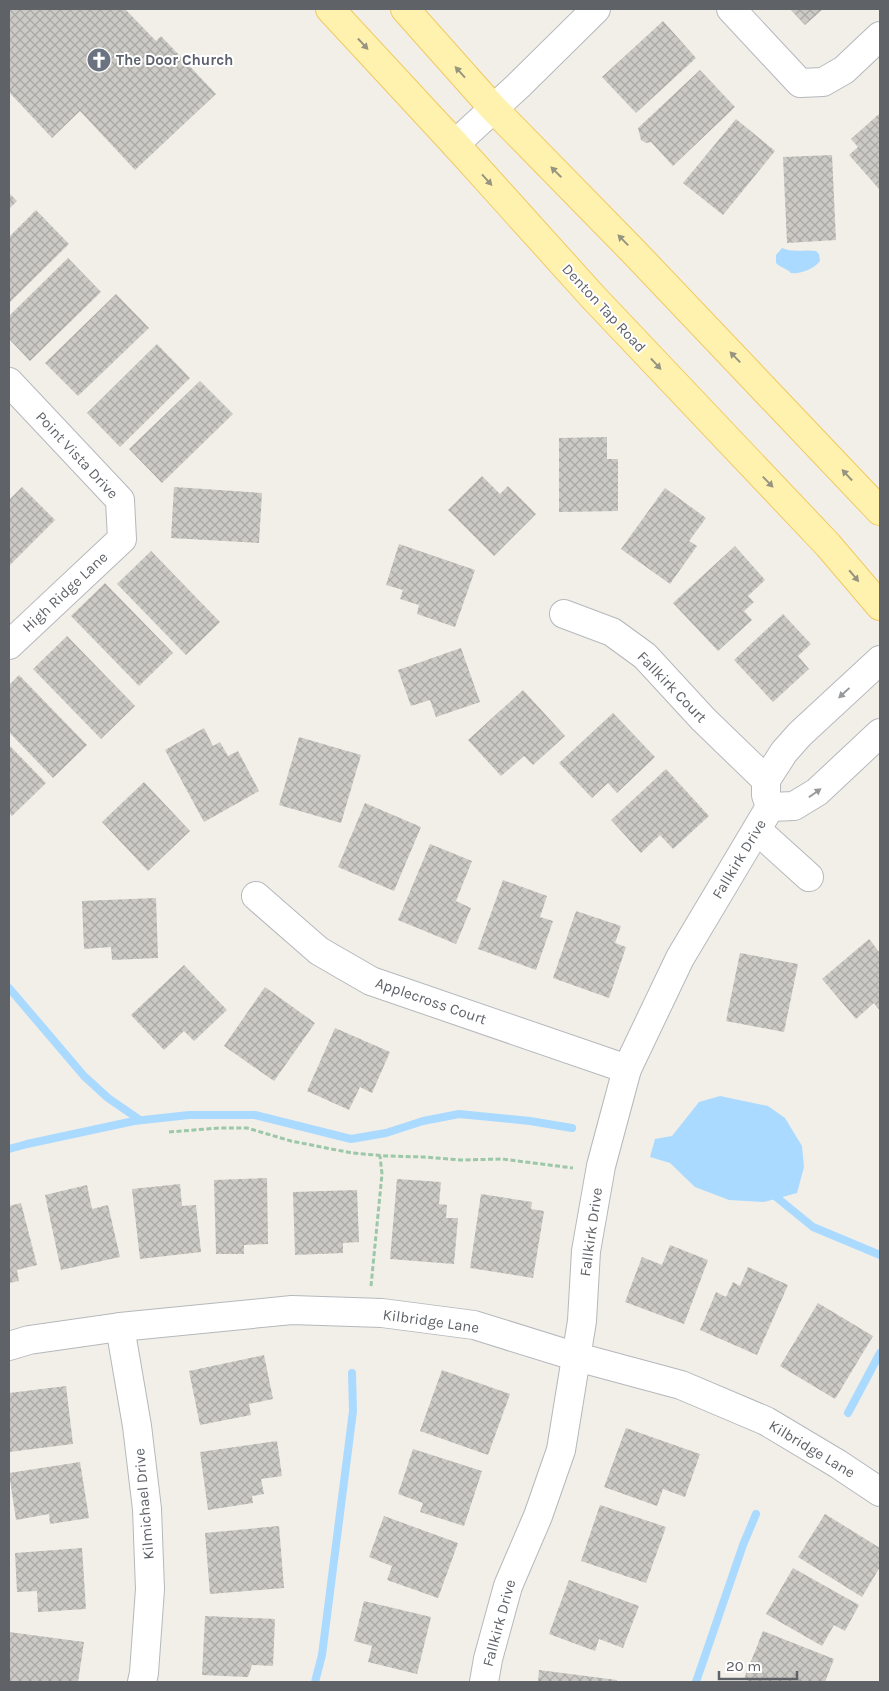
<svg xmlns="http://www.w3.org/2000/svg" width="889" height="1691" font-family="Karla,sans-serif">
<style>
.water{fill:#aadaff}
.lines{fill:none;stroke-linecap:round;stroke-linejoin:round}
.stream{stroke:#aadaff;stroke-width:8}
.building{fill:url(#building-cross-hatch)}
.minor-casing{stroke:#b5b8bc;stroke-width:30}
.primary-casing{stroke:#f2c960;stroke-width:30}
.path{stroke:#9cc7a9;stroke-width:3;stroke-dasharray:5 2.5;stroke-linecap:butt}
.minor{stroke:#fff;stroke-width:28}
.primary{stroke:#fff2af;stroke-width:28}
.oneway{fill:#979581}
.oneway2{fill:#979a9d}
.labels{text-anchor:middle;stroke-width:4;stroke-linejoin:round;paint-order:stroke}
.worship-label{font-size:15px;font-weight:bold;fill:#5b616d;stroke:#fff;text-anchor:start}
.street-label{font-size:15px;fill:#5f6368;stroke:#fff}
</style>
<defs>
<pattern id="building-cross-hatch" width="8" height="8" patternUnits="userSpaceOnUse" patternTransform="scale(1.25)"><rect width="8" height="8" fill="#cccac5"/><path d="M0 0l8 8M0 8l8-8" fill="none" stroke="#a9a8a4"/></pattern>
</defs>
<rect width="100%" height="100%" fill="#f1efe8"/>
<g class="water">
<path d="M 782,248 C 792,253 805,249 816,251 L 819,254 L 820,261 C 814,269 801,274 791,273 C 786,268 781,268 776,263 L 776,255 Z"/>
<polygon points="720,1096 768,1106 785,1118 802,1146 804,1167 797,1193 764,1202 729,1200 695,1187 670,1163 650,1157 655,1139 672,1136 699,1102"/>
</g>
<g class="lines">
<g class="stream">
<polyline points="9,988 84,1076 108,1098 140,1120"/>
<polyline points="9,1149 27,1144 134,1121 189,1115 255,1115 351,1139 386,1133 423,1121 459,1114 530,1121 572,1128"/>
<polyline points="770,1192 813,1227 880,1255"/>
<polyline points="848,1413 880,1353"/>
<polyline points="315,1682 322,1655 353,1411 352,1373"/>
<polyline points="696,1682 743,1545 756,1514"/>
</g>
</g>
<g class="building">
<polygon points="10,9 125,9 156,41 161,36 216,94 135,170 80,111 52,138 9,92"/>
<polygon points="790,9 823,9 805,25"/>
<polygon points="663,21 696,58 636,113 602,77"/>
<polygon points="700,70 735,107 673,166 651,142 646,143 641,140 638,128"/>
<polygon points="880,113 880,190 849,155 858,147 851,139"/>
<polygon points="736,119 775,151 723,215 683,183"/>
<polygon points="832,155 836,240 787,243 783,157"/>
<polygon points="9,193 17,201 9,209"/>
<polygon points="36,210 69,244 9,303 9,237"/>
<polygon points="68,258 101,292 30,361 9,339 9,316"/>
<polygon points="116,294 149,328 78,396 45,363"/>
<polygon points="157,344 190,378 120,447 87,413"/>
<polygon points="200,381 233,414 162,483 129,449"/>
<polygon points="607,437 607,459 618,459 618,511 559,512 559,438"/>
<polygon points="482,476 500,494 508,486 536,514 494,556 448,510"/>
<polygon points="22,487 55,520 9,566 9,500"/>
<polygon points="174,487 262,493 259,543 171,538"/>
<polygon points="665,488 706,518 689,541 697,546 670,584 621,549"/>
<polygon points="399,544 475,570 455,627 417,614 419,605 400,599 403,590 386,585"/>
<polygon points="735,546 765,580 748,596 754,602 744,611 752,620 718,651 673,603"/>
<polygon points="151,551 220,622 186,655 117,584"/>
<polygon points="105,583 173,653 139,686 71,616"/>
<polygon points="783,614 811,644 798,656 809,669 773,702 734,660"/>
<polygon points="67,636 135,706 101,739 33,669"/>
<polygon points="461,648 480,702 436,717 430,700 411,706 398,670"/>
<polygon points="19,675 87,745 53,778 9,732 9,685"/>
<polygon points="523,690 565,736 533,765 524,756 501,776 468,740"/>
<polygon points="613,713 655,757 617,793 608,783 592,798 559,763"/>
<polygon points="204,728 213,746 220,742 228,756 238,751 259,791 204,822 165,750"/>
<polygon points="299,737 361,755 341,823 279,805"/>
<polygon points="9,745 46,783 12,816 9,813"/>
<polygon points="666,769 709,816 673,849 660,835 641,853 611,820"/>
<polygon points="144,782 190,831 148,871 102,822"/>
<polygon points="365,803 421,827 394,891 338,867"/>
<polygon points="430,844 472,861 456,901 471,908 456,944 398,920"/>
<polygon points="503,880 547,896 540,917 553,921 536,970 478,949"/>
<polygon points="156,898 158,958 112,960 111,947 84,949 82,901"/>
<polygon points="576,911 621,926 615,943 626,947 609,998 553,978"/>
<polygon points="869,939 880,953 880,1011 874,1003 856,1019 822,979"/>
<polygon points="740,953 798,964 784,1032 726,1021"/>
<polygon points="184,965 227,1010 194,1041 184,1031 164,1050 131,1015"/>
<polygon points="265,987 315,1023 274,1081 224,1046"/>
<polygon points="335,1028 390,1052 372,1093 360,1087 349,1110 307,1091"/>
<polygon points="267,1178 268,1244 244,1245 244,1254 216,1254 214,1180"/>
<polygon points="397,1179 441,1182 439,1204 447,1205 446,1218 458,1218 454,1264 390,1259"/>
<polygon points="180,1184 182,1206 196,1205 201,1252 140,1259 132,1189"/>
<polygon points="87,1185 92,1209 108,1205 120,1257 61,1270 45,1195"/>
<polygon points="357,1190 359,1242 343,1243 343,1253 295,1255 293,1192"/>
<polygon points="481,1194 532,1202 531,1209 544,1211 533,1278 470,1268"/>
<polygon points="21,1203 37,1265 17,1270 19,1281 9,1283 9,1206"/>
<polygon points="670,1245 708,1260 684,1324 625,1302 642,1257 662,1265"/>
<polygon points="748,1267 788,1285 757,1355 700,1330 716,1292 726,1297 733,1282 740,1286"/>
<polygon points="818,1303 873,1336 835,1399 780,1366"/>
<polygon points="264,1355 273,1399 249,1404 251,1415 200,1425 189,1371"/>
<polygon points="442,1370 510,1394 488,1455 420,1431"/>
<polygon points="66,1386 73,1444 9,1452 9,1393"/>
<polygon points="626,1428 700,1454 685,1497 663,1489 657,1506 604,1487"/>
<polygon points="277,1441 282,1476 261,1479 264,1494 252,1496 253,1503 208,1510 200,1452"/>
<polygon points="413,1449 482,1471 464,1526 420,1512 423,1503 398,1494"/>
<polygon points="80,1462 89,1518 50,1524 49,1514 16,1520 9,1473"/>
<polygon points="600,1505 666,1527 646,1583 581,1561"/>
<polygon points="825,1514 880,1548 880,1567 862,1597 798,1557"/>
<polygon points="384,1516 458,1543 438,1598 387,1580 392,1566 369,1557"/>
<polygon points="279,1526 284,1588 210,1594 205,1533"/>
<polygon points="82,1548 86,1609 38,1612 37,1591 17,1592 15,1553"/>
<polygon points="793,1568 859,1605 845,1631 834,1625 822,1646 766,1614"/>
<polygon points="569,1580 639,1606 623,1648 599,1639 595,1651 549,1634"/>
<polygon points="364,1601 431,1617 417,1674 368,1662 372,1646 354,1641"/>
<polygon points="205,1616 275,1619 273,1666 252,1665 248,1677 202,1675"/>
<polygon points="763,1631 834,1659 825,1682 752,1682 744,1679"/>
<polygon points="9,1632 84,1642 78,1682 9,1682"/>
<polygon points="539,1670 617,1680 617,1682 538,1682"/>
</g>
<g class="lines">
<defs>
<g id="minor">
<polyline points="731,9 800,83 823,82 844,70 880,36"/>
<polyline points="455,144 518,86 596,9"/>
<polyline points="9,382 120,500 122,539 9,645"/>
<polyline points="564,614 612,632 645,656 703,719 766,780"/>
<polyline points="770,807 794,806 817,792 880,733"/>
<polyline points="757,830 809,877"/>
<polyline points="256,896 319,951 371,981 627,1069"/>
<polyline points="120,1327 137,1426 147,1509 150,1589 144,1673 142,1682"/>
<polyline points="9,1346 29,1340 120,1327 292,1310 382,1313 474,1325 577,1357 681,1385 766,1421 838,1464 880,1492"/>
<polyline points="484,1682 488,1659 508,1586 538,1516 561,1450 582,1321 586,1251 601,1166 627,1069 680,958 770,807 766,795 766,780 784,752 800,734 880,660"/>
</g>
<g id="primary">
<polyline points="330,9 455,144 593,297 828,545 880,606"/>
<polyline points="405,9 493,108 633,251 880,511"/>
</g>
</defs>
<use href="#minor" class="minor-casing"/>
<use href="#primary" class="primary-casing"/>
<g class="path">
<polyline points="169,1132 219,1128 247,1128 291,1141 352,1153 386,1156 424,1157 461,1160 502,1159 573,1168"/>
<polyline points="371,1286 382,1174 380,1156"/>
</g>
<use href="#minor" class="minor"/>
<use href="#primary" class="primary"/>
</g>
<defs><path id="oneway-solid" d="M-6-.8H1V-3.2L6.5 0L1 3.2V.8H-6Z" transform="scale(1.25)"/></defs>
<g class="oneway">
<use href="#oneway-solid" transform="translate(363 44) rotate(47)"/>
<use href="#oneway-solid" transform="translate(460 72) rotate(-132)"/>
<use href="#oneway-solid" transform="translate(556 172) rotate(-135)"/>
<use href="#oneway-solid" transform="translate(487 180) rotate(48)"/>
<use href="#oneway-solid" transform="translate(623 240) rotate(-134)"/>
<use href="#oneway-solid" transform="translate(735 357) rotate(-134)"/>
<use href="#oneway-solid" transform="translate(656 364) rotate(47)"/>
<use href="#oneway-solid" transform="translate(847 475) rotate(-133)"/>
<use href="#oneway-solid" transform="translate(768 482) rotate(46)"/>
<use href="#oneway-solid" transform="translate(854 576) rotate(50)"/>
</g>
<g class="oneway2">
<use href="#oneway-solid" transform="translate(844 693) rotate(137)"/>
<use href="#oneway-solid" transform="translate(815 793) rotate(-35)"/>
</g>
<defs>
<symbol id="church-disc" viewBox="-11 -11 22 22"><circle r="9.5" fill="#6b7280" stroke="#fff"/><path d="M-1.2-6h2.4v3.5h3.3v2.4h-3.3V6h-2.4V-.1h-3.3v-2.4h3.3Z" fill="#fff"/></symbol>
</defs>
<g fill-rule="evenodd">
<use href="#church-disc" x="85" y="46" width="28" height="28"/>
</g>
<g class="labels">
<g class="worship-label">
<text x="116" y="65">The Door Church</text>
</g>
<g class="street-label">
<text transform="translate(604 308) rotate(47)" y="5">Denton Tap Road</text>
<text transform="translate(77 455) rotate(47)" y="5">Point Vista Drive</text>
<text transform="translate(65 592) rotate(-43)" y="5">High Ridge Lane</text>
<text transform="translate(672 687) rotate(46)" y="5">Fallkirk Court</text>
<text transform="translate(739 859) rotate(-59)" y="5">Fallkirk Drive</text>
<text transform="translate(431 1001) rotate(19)" y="5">Applecross Court</text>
<text transform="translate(591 1232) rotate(-82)" y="5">Fallkirk Drive</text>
<text transform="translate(431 1321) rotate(8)" y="5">Kilbridge Lane</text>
<text transform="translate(812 1449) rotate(31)" y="5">Kilbridge Lane</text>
<text transform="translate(144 1504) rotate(-95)" y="5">Kilmichael Drive</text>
<text transform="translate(499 1623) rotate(-75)" y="5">Fallkirk Drive</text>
</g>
</g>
<rect width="889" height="1691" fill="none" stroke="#5f6368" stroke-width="20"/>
<path d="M719 1671v8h78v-8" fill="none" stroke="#5f6368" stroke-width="2.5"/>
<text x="726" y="1671" font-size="15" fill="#5f6368" stroke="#ffffff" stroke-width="4" paint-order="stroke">20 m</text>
</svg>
